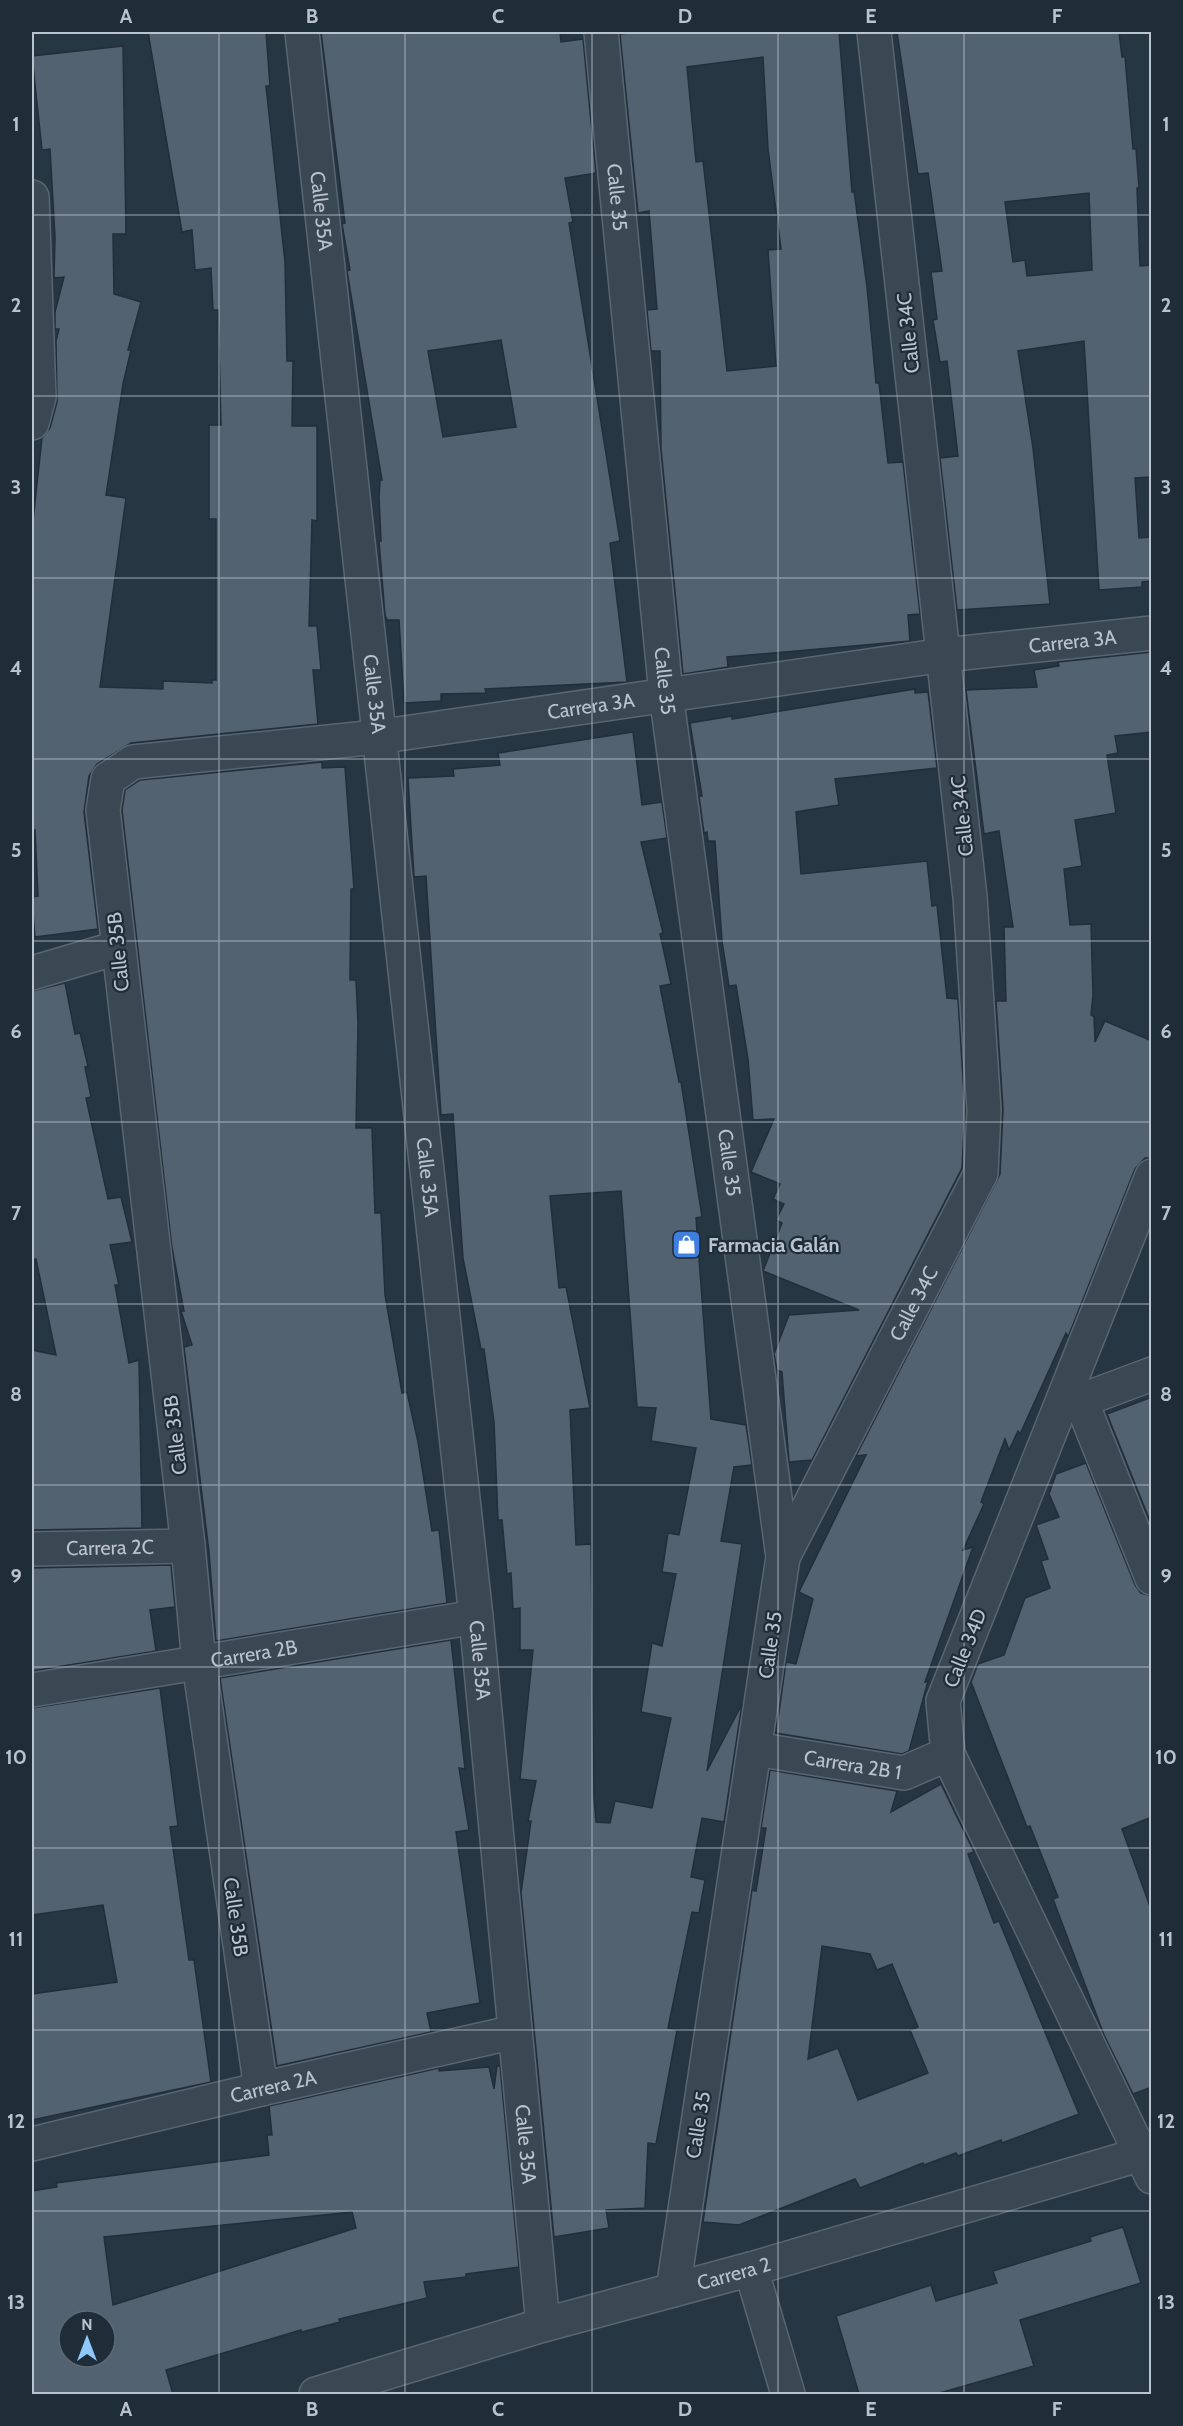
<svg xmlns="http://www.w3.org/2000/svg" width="1183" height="2426" font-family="Cabin,sans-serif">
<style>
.building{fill:#526270;stroke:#212f3a;stroke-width:1.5;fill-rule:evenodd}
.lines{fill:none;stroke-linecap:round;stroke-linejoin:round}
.minor-casing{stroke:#596670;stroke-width:36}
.minor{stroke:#3a4853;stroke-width:33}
.grid{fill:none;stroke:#b8c3cd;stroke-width:1.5;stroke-opacity:0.55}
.labels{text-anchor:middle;stroke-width:4.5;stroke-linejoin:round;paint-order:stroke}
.street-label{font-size:20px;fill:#b8c3cd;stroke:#1f2d38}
.poi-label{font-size:20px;font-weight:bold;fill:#b8c3cd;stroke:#1f2d38;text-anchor:start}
.neatline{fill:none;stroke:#b8c3cd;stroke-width:2}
.grid-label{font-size:20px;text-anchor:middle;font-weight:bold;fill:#b8c3cd}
</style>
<rect width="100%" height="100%" fill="#263743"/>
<g class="building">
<polygon points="148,32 266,32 270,86 266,86 285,262 287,361 293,361 292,426 317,426 317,521 312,520 309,626 317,626 321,670 313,670 318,724 131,743 97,764 89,776 84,812 98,929 35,937 32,903 32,897 38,896 35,830 32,830 32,530 42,438 50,428 57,402 56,341 59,329 55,329 55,312 64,277 54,278 55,237 50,149 42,150 32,56 123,46 126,234 113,234 114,294 141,302 128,350 131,350 123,384 106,495 126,498 100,687 163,689 163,681 212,683 212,680 216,680 216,519 209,519 209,425 221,425 218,310 213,310 211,268 195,270 192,230 182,232"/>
<path d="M 321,32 L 560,32 L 561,42 L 583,39 L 596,173 L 565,178 L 573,222 L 569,223 L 620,541 L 610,543 L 627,682 L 485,689 L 486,693 L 441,694 L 441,701 L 404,703 L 399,620 L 387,620 L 385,615 L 379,541 L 381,541 L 379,497 L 380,480 L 382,480 L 347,271 L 350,270 L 342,224 L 345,223 ZM 501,340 L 516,427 L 443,437 L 428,351 Z"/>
<path d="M 638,32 L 839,32 L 852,192 L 854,191 L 867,287 L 876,383 L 879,383 L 888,463 L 903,462 L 920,614 L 908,615 L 910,641 L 727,657 L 728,667 L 683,674 L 661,449 L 660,351 L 651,351 L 647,310 L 657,309 L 649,211 L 638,213 L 620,34 ZM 763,57 L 768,149 L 781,249 L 768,250 L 776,366 L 727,371 L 703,161 L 696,162 L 687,67 Z"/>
<path d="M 897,32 L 1119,32 L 1122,57 L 1125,57 L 1133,149 L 1136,149 L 1139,188 L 1137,188 L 1140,266 L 1152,265 L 1152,477 L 1135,478 L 1139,538 L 1152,537 L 1152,581 L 1142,582 L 1142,587 L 1099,590 L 1084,341 L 1018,351 L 1033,448 L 1050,604 L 957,610 L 940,458 L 958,456 L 947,361 L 940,362 L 933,320 L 937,319 L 931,272 L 942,271 L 928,173 L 918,174 ZM 1089,193 L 1092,270 L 1027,276 L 1025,260 L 1013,262 L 1005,202 Z"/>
<polygon points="1152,652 1152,732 1115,736 1118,753 1107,755 1116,813 1075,820 1082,866 1064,869 1070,925 1091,924 1093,995 1091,1015 1094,1017 1095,1042 1105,1021 1152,1041 1152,1158 1145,1158 1135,1169 1068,1337 1066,1333 1020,1434 1018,1431 1009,1450 1005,1439 981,1502 984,1504 963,1550 973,1547 925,1682 928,1681 909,1751 902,1754 776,1733 786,1662 796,1664 813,1599 799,1592 866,1455 856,1456 1000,1174 1003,1109 996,1001 1006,1001 1004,927 1013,927 999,831 984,834 966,690 1037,687 1034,670 1059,666 1058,662"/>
<polygon points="915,689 915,693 928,692 937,768 835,779 839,805 796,812 801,874 927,861 932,906 937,905 947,998 958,999 965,1110 962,1168 812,1460 789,1462 782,1372 777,1370 774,1354 789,1315 859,1310 763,1271 782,1223 776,1220 784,1204 773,1199 780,1184 751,1172 774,1119 753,1120 748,1059 736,985 729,986 722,941 715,841 708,841 707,832 704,833 699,796 702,796 690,723 732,716 732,719"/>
<path d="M 633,732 L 642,805 L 662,802 L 667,838 L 641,842 L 663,933 L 660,934 L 671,984 L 660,986 L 679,1082 L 681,1082 L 702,1217 L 696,1218 L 711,1419 L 746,1425 L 752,1465 L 734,1467 L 721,1541 L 742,1544 L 707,1771 L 742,1704 L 724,1822 L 702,1818 L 691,1877 L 705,1880 L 699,1913 L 692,1912 L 668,2028 L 677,2030 L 656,2144 L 648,2143 L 645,2208 L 606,2210 L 609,2228 L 554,2237 L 521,1893 L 531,1821 L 528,1821 L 536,1781 L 520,1779 L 533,1650 L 520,1650 L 520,1608 L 513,1609 L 511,1573 L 507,1574 L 502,1520 L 498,1520 L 494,1422 L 484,1349 L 481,1349 L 463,1258 L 453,1114 L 441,1115 L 426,876 L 414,877 L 408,778 L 454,776 L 453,769 L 500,765 L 498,753 ZM 621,1191 L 637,1407 L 656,1408 L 651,1441 L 696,1448 L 679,1535 L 668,1533 L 662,1572 L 676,1574 L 662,1646 L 652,1643 L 641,1712 L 671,1718 L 652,1808 L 615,1801 L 610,1823 L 596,1822 L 594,1797 L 591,1544 L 576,1545 L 570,1410 L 590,1408 L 566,1287 L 559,1288 L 550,1196 Z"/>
<polygon points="322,762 322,768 345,767 354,889 351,889 350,980 356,980 358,1023 356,1128 372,1128 375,1213 381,1213 385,1295 402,1393 407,1392 418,1442 432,1531 439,1530 447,1603 216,1641 209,1552 184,1347 192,1345 181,1311 184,1311 172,1248 122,810 125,790 140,780"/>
<polygon points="65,983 75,1034 80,1033 88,1066 85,1067 91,1097 86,1098 108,1199 121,1197 132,1242 110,1245 119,1285 115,1285 129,1363 139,1360 142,1528 32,1530 32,1350 56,1355 36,1259 32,1260 32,991"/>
<polygon points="1152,1397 1152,1526 1107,1414"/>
<polygon points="1086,1463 1135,1585 1141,1593 1152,1596 1152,1817 1122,1829 1152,1912 1152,2087 1133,2094 1104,2035 1053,1899 1058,1897 1030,1826 1027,1827 971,1682 978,1664 1004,1655 1025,1598 1050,1588 1041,1561 1048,1559 1036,1525 1059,1517 1049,1494 1056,1474"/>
<polygon points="171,1565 175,1607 150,1610 156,1651 32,1671 32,1568"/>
<polygon points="451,1640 465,1769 459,1768 469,1830 456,1832 480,2003 427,2013 431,2032 277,2066 220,1678"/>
<polygon points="160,1688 178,1826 170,1827 189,1960 194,1960 211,2082 32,2120 32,1994 117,1982 103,1905 32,1915 32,1708"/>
<path d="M 770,1770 L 897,1791 L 891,1812 L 941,1784 L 974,1852 L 968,1854 L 994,1923 L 999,1921 L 1079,2114 L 1002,2143 L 1001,2140 L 958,2156 L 956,2153 L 924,2165 L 923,2163 L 860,2188 L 855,2179 L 739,2225 L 703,2222 L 752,1890 L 756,1891 L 766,1828 L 761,1828 ZM 822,1946 L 870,1954 L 877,1970 L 892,1964 L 918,2027 L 910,2030 L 928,2073 L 858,2100 L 838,2048 L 808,2059 Z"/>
<path d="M 497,2066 L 500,2066 L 519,2267 L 466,2274 L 466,2277 L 424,2282 L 427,2298 L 339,2319 L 340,2322 L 302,2332 L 301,2330 L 166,2370 L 173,2394 L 32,2394 L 32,2191 L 57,2187 L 56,2183 L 269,2155 L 267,2135 L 272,2135 L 269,2106 L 439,2068 L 439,2071 L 489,2067 L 494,2089 ZM 352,2212 L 356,2228 L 113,2305 L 104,2237 ZM 69,2321 L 105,2321 L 105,2357 L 69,2357 Z"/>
<polygon points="1123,2227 1141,2283 1020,2320 1034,2366 936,2394 859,2394 836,2316 931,2285 936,2301 997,2283 993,2271 1091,2241 1090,2237"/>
</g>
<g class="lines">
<defs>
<g id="minor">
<path id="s1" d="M 302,32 L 476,1617 L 543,2325"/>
<path id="s2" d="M 601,32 L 666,694 L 783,1557 L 673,2290"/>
<polyline points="32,197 39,397 32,423"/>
<polyline points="32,973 117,948"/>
<polyline points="1152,1176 943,1701 948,1754 1152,2177"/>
<polyline points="1081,1401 1152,1578"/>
<polyline points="1061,1408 1152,1374"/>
<path id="s3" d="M 32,1549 L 188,1546"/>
<path id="s4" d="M 783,1557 L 981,1173 L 984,1110 L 970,897 L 874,32"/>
<path id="s5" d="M 32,1690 L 476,1617"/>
<path id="s6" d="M 755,1749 L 904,1773 L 948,1754"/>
<path id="s7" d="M 261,2089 L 199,1663 L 188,1546 L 103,810 L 108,779 L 133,762 L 377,737 L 944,655 L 1152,633"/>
<path id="s8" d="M 32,2144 L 261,2089 L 515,2032"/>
<polyline points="751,2269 788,2394"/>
<path id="s9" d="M 316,2394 L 543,2325 L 751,2269 L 1152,2151"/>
</g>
</defs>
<use href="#minor" class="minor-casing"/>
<use href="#minor" class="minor"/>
</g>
<path class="grid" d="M 219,32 L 219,2394M 405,32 L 405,2394M 592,32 L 592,2394M 778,32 L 778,2394M 964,32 L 964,2394M 32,215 L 1152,215M 32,396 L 1152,396M 32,578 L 1152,578M 32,759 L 1152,759M 32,941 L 1152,941M 32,1122 L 1152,1122M 32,1304 L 1152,1304M 32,1485 L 1152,1485M 32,1667 L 1152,1667M 32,1848 L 1152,1848M 32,2030 L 1152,2030M 32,2211 L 1152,2211"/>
<defs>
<symbol id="shop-square" viewBox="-11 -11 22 22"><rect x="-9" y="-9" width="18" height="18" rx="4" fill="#3f7fe0" stroke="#1f2d38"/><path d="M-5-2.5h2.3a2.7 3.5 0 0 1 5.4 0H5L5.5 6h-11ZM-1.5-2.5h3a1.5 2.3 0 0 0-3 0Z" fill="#fff"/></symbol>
</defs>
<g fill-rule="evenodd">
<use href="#shop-square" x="670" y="1228" width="33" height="33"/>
</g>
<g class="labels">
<g class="street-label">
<text dy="7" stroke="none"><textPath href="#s2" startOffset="166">Calle 35</textPath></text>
<text dy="7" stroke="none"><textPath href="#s1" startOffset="180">Calle 35A</textPath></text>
<text transform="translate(908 333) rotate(-96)" y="7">Calle 34C</text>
<text dy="7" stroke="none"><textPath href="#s7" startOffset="2298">Carrera 3A</textPath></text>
<text dy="7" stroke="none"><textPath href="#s2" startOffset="652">Calle 35</textPath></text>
<text dy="7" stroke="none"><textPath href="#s1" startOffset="666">Calle 35A</textPath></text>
<text dy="7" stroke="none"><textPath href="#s7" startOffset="1812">Carrera 3A</textPath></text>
<text transform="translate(962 816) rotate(-96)" y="7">Calle 34C</text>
<text transform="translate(118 952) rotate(-96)" y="7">Calle 35B</text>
<text dy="7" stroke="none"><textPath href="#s2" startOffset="1138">Calle 35</textPath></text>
<text dy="7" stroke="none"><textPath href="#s1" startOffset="1152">Calle 35A</textPath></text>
<text dy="7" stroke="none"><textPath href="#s4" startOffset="285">Calle 34C</textPath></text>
<text transform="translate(175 1435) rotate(-97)" y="7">Calle 35B</text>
<text dy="7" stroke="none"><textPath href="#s3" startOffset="78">Carrera 2C</textPath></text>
<text transform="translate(770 1645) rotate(-82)" y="7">Calle 35</text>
<text transform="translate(965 1648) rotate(-68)" y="7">Calle 34D</text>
<text dy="7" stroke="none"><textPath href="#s5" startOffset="225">Carrera 2B</textPath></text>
<text dy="7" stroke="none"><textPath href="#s1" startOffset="1638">Calle 35A</textPath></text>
<text dy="7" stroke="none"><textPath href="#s6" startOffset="99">Carrera 2B 1</textPath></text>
<text transform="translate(236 1917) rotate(82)" y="7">Calle 35B</text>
<text dy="7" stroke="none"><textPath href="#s8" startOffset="248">Carrera 2A</textPath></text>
<text transform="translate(698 2125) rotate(-81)" y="7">Calle 35</text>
<text dy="7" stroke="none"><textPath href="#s1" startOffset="2124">Calle 35A</textPath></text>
<text dy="7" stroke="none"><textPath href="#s9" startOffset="435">Carrera 2</textPath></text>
</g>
<g class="poi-label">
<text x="708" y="1252">Farmacia Galán</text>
</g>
</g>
<rect width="1183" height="2426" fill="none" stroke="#1f2d38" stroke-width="66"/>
<g transform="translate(87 2339)"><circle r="28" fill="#1f2d38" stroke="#5c6974" stroke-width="1.5"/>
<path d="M0-4.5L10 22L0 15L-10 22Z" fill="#8ec7fb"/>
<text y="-9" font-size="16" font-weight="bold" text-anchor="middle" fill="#b8c3cd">N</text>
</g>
<rect x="33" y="33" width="1117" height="2360" class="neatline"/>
<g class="grid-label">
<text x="126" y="23">A</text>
<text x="312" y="23">B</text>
<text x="498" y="23">C</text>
<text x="685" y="23">D</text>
<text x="871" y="23">E</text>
<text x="1057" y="23">F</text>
<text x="16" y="131">1</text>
<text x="1166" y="131">1</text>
<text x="16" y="312">2</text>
<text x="1166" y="312">2</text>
<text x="16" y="494">3</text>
<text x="1166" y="494">3</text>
<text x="16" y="675">4</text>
<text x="1166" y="675">4</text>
<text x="16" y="857">5</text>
<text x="1166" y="857">5</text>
<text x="16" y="1038">6</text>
<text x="1166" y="1038">6</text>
<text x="16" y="1220">7</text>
<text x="1166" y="1220">7</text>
<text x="16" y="1401">8</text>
<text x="1166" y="1401">8</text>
<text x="16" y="1583">9</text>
<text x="1166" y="1583">9</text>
<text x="16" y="1764">10</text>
<text x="1166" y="1764">10</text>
<text x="16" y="1946">11</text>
<text x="1166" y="1946">11</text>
<text x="16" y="2128">12</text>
<text x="1166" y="2128">12</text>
<text x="16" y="2309">13</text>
<text x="1166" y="2309">13</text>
<text x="126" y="2416">A</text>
<text x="312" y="2416">B</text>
<text x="498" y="2416">C</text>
<text x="685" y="2416">D</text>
<text x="871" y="2416">E</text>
<text x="1057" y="2416">F</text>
</g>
</svg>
